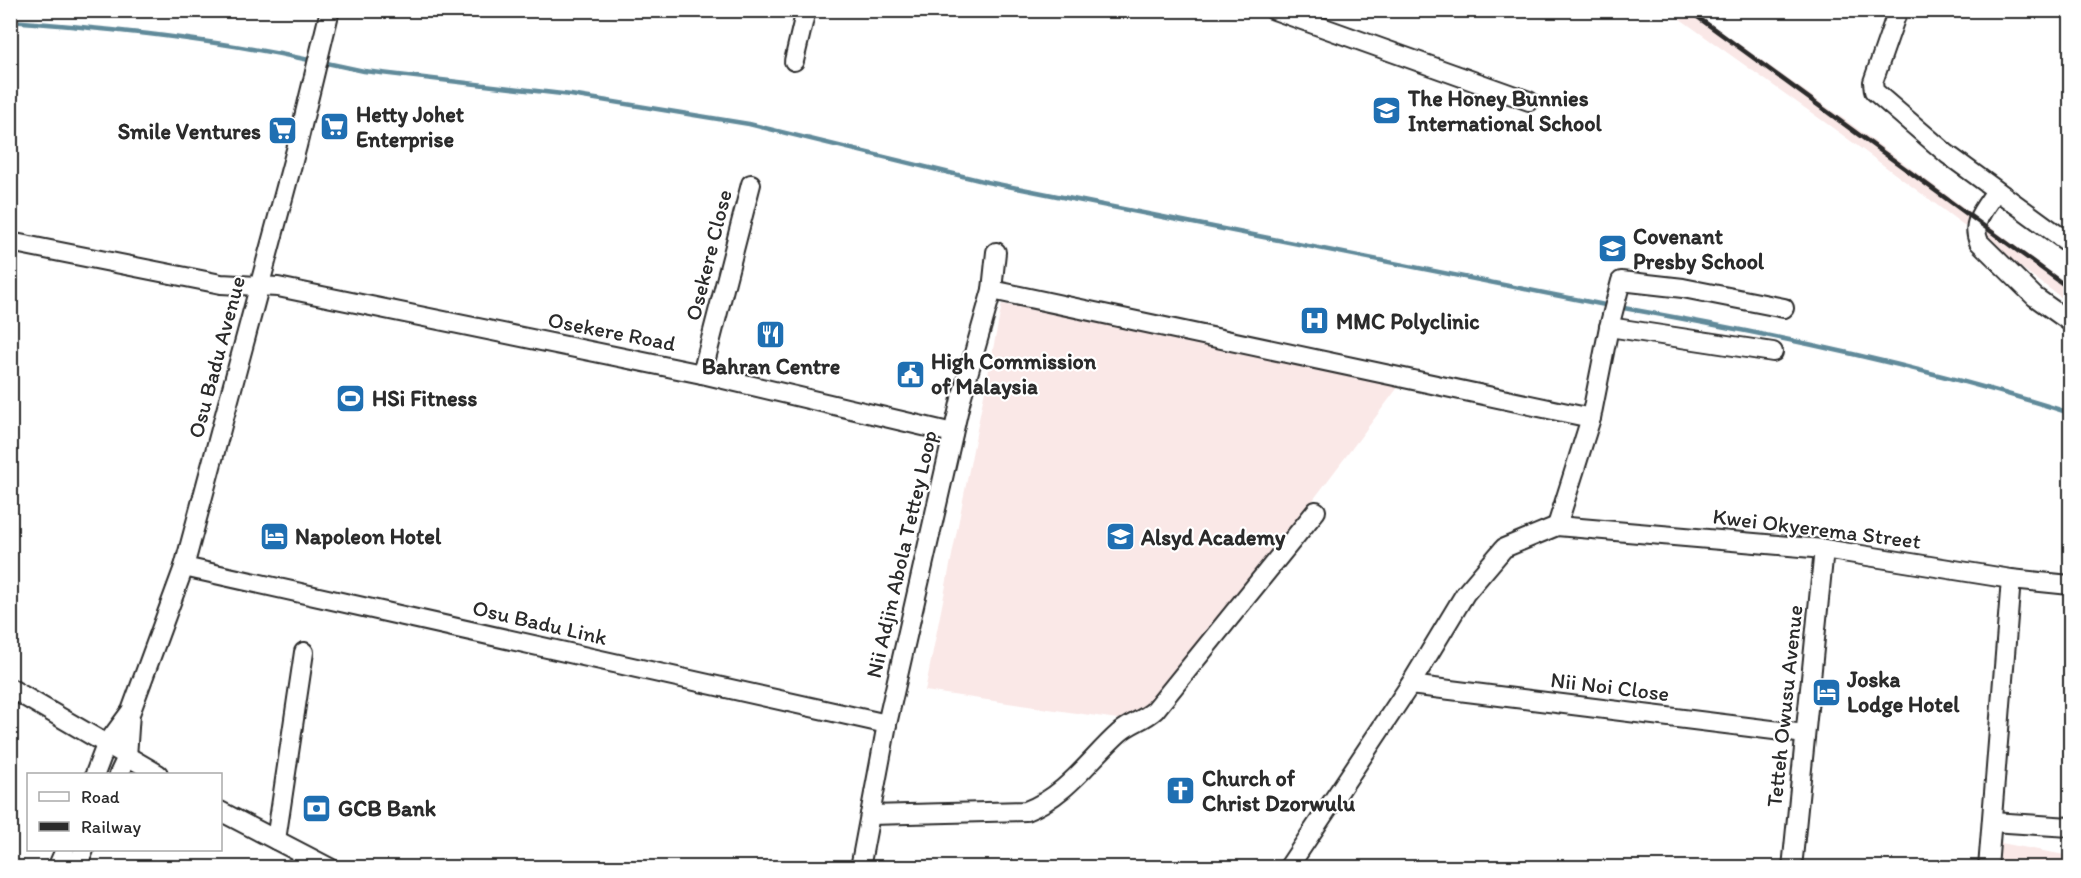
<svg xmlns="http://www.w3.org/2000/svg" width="2081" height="878" font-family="Itim,sans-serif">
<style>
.built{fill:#fae8e7}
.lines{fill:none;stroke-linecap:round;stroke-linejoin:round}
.stream{stroke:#608a9a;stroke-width:4.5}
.minor-casing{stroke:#2b2b2b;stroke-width:22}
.minor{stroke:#fff;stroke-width:18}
.rail{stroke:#2b2b2b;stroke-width:4.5}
.labels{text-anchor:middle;stroke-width:4.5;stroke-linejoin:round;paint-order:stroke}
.poi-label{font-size:22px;font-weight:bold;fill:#2b2b2b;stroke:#fff;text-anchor:start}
.street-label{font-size:22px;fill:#2b2b2b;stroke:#fff}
</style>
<rect width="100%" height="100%" fill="#fff"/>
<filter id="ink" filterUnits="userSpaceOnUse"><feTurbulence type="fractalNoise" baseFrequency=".0167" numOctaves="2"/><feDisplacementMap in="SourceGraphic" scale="12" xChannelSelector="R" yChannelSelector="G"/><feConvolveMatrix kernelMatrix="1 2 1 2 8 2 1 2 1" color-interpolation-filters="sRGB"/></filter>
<g filter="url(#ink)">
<g class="built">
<polygon points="1669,11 1693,11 1852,125 2070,286 2070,304 1844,136"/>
<polygon points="1002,304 1402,382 1145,723 925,691"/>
<polygon points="1985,840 2070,856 2070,867 1982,868"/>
</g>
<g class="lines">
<g class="stream">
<path d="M 10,21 C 113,29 213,39 314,61"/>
<polyline points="322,62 364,71 571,95 749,124 987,182 1610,306"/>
<path d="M 1618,307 C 1771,334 1923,366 2070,413"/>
</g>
<defs>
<g id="minor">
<polyline points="1274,10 1529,101"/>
<polyline points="1898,10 1873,82 1874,91 1947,154 2070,244"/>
<polyline points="794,61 806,10"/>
<path d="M 1996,191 C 1985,208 1970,222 1979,242 L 2035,297 L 2070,322"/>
<polyline points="10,242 221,284 278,287 702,374 953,433"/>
<polyline points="992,290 1591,418"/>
<polyline points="1609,327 1773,352"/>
<polyline points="702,374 751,184"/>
<polyline points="1557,526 1591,418 1609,327 1621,281 1683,288 1784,308"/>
<polyline points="184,567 887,724"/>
<polyline points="1410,685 1805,734"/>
<polyline points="10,688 158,774"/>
<polyline points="95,774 106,745 131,711 184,567 297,146 330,10"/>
<polyline points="119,774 127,757 130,713"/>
<polyline points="220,811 330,868"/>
<path d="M 870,815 L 1026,811 C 1066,796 1089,760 1119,733 C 1130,723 1144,720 1155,710 L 1316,511"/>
<polyline points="1992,822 2070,827"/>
<polyline points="276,840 304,652"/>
<polyline points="57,868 65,850"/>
<polyline points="76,868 84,850"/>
<polyline points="860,868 887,724 961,399 992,290 996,252"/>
<polyline points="1288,868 1410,685 1465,594 1504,548 1557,526 1824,549 2011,579 2070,585"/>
<polyline points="1792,868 1824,549"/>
<polyline points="1988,868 2011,579"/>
</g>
</defs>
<use href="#minor" class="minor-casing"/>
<use href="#minor" class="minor"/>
<polyline class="rail" points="1688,10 2070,289"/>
</g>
</g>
<defs>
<symbol id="school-square" viewBox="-11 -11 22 22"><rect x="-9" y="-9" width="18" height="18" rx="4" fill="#1f6fb2" stroke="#fff"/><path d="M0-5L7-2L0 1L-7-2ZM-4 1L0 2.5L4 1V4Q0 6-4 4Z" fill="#fff"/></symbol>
<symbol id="supermarket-square" viewBox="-11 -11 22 22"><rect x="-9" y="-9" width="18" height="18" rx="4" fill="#1f6fb2" stroke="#fff"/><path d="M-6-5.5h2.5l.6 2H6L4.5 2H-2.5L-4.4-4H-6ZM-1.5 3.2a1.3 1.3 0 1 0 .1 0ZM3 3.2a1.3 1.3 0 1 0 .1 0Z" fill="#fff"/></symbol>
<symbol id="hospital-square" viewBox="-11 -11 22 22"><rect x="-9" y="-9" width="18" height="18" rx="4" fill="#1f6fb2" stroke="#fff"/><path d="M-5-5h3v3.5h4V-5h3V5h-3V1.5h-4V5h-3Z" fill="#fff"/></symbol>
<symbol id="restaurant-square" viewBox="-11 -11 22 22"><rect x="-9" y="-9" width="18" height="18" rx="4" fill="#1f6fb2" stroke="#fff"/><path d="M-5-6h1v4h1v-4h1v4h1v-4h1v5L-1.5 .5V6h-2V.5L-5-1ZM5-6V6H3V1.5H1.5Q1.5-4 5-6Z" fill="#fff"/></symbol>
<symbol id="civic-square" viewBox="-11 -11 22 22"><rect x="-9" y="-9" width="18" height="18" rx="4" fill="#1f6fb2" stroke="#fff"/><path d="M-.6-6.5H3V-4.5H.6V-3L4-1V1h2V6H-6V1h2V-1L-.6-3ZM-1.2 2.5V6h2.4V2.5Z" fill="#fff"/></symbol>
<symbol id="stadium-square" viewBox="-11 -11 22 22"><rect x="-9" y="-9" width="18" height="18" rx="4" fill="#1f6fb2" stroke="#fff"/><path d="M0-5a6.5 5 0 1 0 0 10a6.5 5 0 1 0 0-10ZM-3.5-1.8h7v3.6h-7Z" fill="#fff"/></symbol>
<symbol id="hotel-square" viewBox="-11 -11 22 22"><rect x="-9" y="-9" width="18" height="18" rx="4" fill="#1f6fb2" stroke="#fff"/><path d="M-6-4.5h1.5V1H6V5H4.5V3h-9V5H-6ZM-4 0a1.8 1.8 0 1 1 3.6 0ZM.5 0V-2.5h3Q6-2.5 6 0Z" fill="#fff"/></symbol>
<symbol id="church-square" viewBox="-11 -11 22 22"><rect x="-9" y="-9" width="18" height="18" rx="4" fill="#1f6fb2" stroke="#fff"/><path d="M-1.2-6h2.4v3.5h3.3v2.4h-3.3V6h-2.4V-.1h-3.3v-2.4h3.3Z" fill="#fff"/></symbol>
<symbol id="bank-square" viewBox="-11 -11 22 22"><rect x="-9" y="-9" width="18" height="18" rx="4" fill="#1f6fb2" stroke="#fff"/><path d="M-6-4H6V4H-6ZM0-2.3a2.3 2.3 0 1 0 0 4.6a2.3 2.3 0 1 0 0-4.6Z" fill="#fff"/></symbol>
</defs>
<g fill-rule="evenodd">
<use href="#school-square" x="1370" y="94" width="33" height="33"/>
<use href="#supermarket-square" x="318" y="110" width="33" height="33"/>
<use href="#supermarket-square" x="266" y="114" width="33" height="33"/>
<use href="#school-square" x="1596" y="232" width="33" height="33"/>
<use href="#hospital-square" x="1298" y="304" width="33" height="33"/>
<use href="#restaurant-square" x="754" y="318" width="33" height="33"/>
<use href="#civic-square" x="894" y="358" width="33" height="33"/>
<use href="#stadium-square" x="334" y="382" width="33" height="33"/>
<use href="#hotel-square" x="258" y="520" width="33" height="33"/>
<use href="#school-square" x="1104" y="520" width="33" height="33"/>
<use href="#hotel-square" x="1810" y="676" width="33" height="33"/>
<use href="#church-square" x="1164" y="774" width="33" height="33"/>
<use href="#bank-square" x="300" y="792" width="33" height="33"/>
</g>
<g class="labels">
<g class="poi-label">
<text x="1408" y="106">The Honey Bunnies<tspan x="1408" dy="25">International School</tspan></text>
<text x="356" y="122">Hetty Johet<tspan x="356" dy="25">Enterprise</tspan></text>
<text x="261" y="139" text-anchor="end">Smile Ventures</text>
<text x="1633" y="244">Covenant<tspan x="1633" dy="25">Presby School</tspan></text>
<text x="1336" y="329">MMC Polyclinic</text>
<text x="931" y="369">High Commission<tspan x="931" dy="25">of Malaysia</tspan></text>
<text x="771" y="374" text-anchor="middle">Bahran Centre</text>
<text x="372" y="406">HSi Fitness</text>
<text x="295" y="544">Napoleon Hotel</text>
<text x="1141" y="545">Alsyd Academy</text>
<text x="1847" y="687">Joska<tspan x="1847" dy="25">Lodge Hotel</tspan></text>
<text x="1202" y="786">Church of<tspan x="1202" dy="25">Christ Dzorwulu</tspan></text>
<text x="338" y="816">GCB Bank</text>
</g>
<g class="street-label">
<text transform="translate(708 255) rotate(-76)" y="8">Osekere Close</text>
<text transform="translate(612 331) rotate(11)" y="8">Osekere Road</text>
<text transform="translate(216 357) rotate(-75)" y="8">Osu Badu Avenue</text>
<text transform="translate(1817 528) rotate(7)" y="8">Kwei Okyerema Street</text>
<text transform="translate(901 554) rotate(-77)" y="8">Nii Adjin Abola Tettey Loop</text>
<text transform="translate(540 622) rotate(13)" y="8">Osu Badu Link</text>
<text transform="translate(1610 686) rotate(7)" y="8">Nii Noi Close</text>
<text transform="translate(1784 706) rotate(-84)" y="8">Tetteh Owusu Avenue</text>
</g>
</g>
<rect width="2081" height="878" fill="none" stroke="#fff" stroke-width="36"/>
<rect x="18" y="18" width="2045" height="842" fill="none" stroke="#2b2b2b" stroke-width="2" filter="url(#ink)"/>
<rect x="27" y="773" width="195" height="78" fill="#ffffff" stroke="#aaaaaa" stroke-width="1.5"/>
<rect x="39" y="792" width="30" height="9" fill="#ffffff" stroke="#aaaaaa" stroke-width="1.5"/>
<text x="81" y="803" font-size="18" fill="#2b2b2b">Road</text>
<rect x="39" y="822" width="30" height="9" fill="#2b2b2b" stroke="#aaaaaa" stroke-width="1.5"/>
<text x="81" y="833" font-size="18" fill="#2b2b2b">Railway</text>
</svg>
